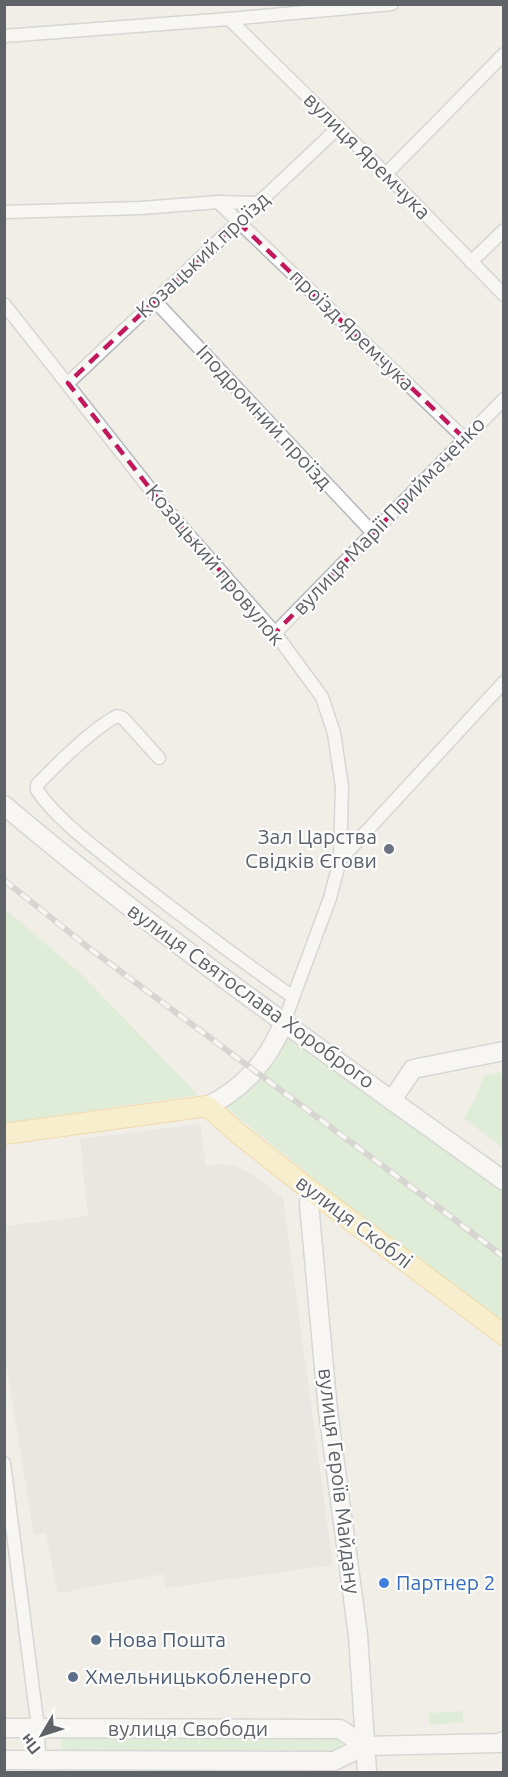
<svg xmlns="http://www.w3.org/2000/svg" width="508" height="1777" font-family="Ubuntu,sans-serif">
<style>
.industrial{fill:#e0deda}
.green{fill:#c7e8c5}
.lines{fill:none;stroke-linecap:round;stroke-linejoin:round}
.street-casing{stroke:#b5b8bc;stroke-width:15}
.secondary-casing{stroke:#b6babf;stroke-width:21}
.primary-casing{stroke:#f1c161;stroke-width:22}
.street{stroke:#fff;stroke-width:12}
.secondary{stroke:#fff;stroke-width:18}
.primary{stroke:#ffeeaf;stroke-width:20}
.rail-casing{stroke:#b6b7b8;stroke-width:6}
.rail{stroke:#fff;stroke-width:4;stroke-dasharray:11;stroke-linecap:butt}
.marked{fill:none;stroke:#c2185b;stroke-width:4.5;stroke-dasharray:12 8;stroke-linejoin:round}
.worship-dot{fill:#6b7280;stroke:#fff;stroke-width:2}
.shop-dot{fill:#3f7fe0;stroke:#fff;stroke-width:2}
.service-dot{fill:#5c6f8a;stroke:#fff;stroke-width:2}
.labels{text-anchor:middle;stroke-width:4.5;stroke-linejoin:round;paint-order:stroke}
.street-label{font-size:21px;fill:#5f6368;stroke:#fff}
.worship-label{font-size:21px;fill:#5b616d;stroke:#fff;text-anchor:end}
.shop-label{font-size:21px;fill:#366cbe;stroke:#fff;text-anchor:start}
.service-label{font-size:21px;fill:#4e5e75;stroke:#fff;text-anchor:start}
</style>
<rect width="100%" height="100%" fill="#f1eee8"/>
<polygon class="industrial" points="200,1124 206,1166 220,1164 235,1166 252,1174 283,1198 333,1565 166,1588 163,1574 60,1593 57,1591 46,1533 34,1535 5,1357 5,1226 88,1216 80,1139"/>
<g class="green">
<polygon points="5,909 82,975 198,1095 5,1123"/>
<polygon points="286,1030 503,1187 503,1325 362,1217 218,1101"/>
<polygon points="503,1072 504,1072 503,1148 464,1118 473,1103 484,1076"/>
<polygon points="462,1711 464,1722 430,1725 429,1713"/>
<polygon points="62,1736 341,1738 341,1755 62,1752"/>
</g>
<g class="lines">
<defs>
<g id="street">
<polyline points="229,19 386,174 504,295"/>
<polyline points="4,36 229,19 392,4"/>
<polyline points="386,174 504,54"/>
<polyline points="218,202 258,203"/>
<polyline points="4,212 141,208 218,202 465,439"/>
<polyline points="471,262 504,230"/>
<polyline points="155,301 373,533"/>
<polyline points="4,304 165,508 275,633 322,697 334,733 342,787 340,860"/>
<polyline points="68,383 339,127"/>
<polyline points="275,633 504,399"/>
<path d="M 159,758 L 123,718 L 117,716 C 91,730 58,763 37,785 L 37,790 C 57,820 96,848 124,871 C 179,914 236,957 293,997"/>
<polyline points="284,1022 330,898 340,860 504,682"/>
<polyline points="4,1463 38,1728 39,1760"/>
</g>
<g id="secondary">
<path d="M 4,805 C 163,940 335,1059 504,1181"/>
<polyline points="392,1100 413,1069 504,1051"/>
<path d="M 207,1106 C 243,1090 269,1059 284,1022"/>
<polyline points="310,1190 309,1204 328,1411 358,1635 367,1772"/>
<polyline points="4,1728 340,1729 365,1746"/>
<polyline points="4,1760 334,1761 365,1746 499,1743 504,1741"/>
</g>
<polyline id="primary" points="4,1134 207,1106 240,1135 310,1190 504,1335"/>
</defs>
<use href="#street" class="street-casing"/>
<use href="#secondary" class="secondary-casing"/>
<use href="#primary" class="primary-casing"/>
<use href="#street" class="street"/>
<use href="#secondary" class="secondary"/>
<use href="#primary" class="primary"/>
<defs>
<polyline id="rail" points="4,880 89,948 418,1192 504,1257"/>
</defs>
<use href="#rail" class="rail-casing"/>
<use href="#rail" class="rail"/>
</g>
<path d="M0 0H508V1777H0ZM 238,222 L 465,439 L 275,633 L 165,508 L 68,383 Z" fill="#f1eee8" fill-opacity=".55" fill-rule="evenodd"/>
<path class="marked" d="M 238,222 L 465,439 L 275,633 L 165,508 L 68,383 Z"/>
<circle class="worship-dot" cx="389" cy="849" r="6"/>
<circle class="shop-dot" cx="384" cy="1583" r="6"/>
<g class="service-dot">
<circle cx="96" cy="1640" r="6"/>
<circle cx="73" cy="1677" r="6"/>
</g>
<g class="labels">
<g class="street-label">
<text transform="translate(367 156) rotate(45)" y="7">вулиця Яремчука</text>
<text transform="translate(203 255) rotate(-43)" y="7">Козацький проїзд</text>
<text transform="translate(352 330) rotate(44)" y="7">проїзд Яремчука</text>
<text transform="translate(264 417) rotate(47)" y="7">Іподромний проїзд</text>
<text transform="translate(389 516) rotate(-46)" y="7">вулиця Марії Приймаченко</text>
<text transform="translate(215 565) rotate(50)" y="7">Козацький провулок</text>
<text transform="translate(251 996) rotate(36)" y="7">вулиця Святослава Хороброго</text>
<text transform="translate(354 1222) rotate(37)" y="7">вулиця Скоблі</text>
<text transform="translate(339 1481) rotate(83)" y="7">вулиця Героїв Майдану</text>
<text x="188" y="1736">вулиця Свободи</text>
</g>
<g class="worship-label">
<text x="377" y="844">Зал Царства<tspan x="377" dy="24">Свідків Єгови</tspan></text>
</g>
<g class="shop-label">
<text x="396" y="1590">Партнер 2</text>
</g>
<g class="service-label">
<text x="108" y="1647">Нова Пошта</text>
<text x="85" y="1684">Хмельницькобленерго</text>
</g>
</g>
<rect width="508" height="1777" fill="none" stroke="#5f6368" stroke-width="12"/>
<g transform="translate(42 1735) rotate(231)" stroke="#ffffff" stroke-width="4.5" paint-order="stroke">
<path d="M0-4.5L10 22L0 15L-10 22Z" fill="#5f6368"/>
<text y="-9" font-size="16" font-weight="bold" text-anchor="middle" fill="#5f6368">Пн</text>
</g>
</svg>
